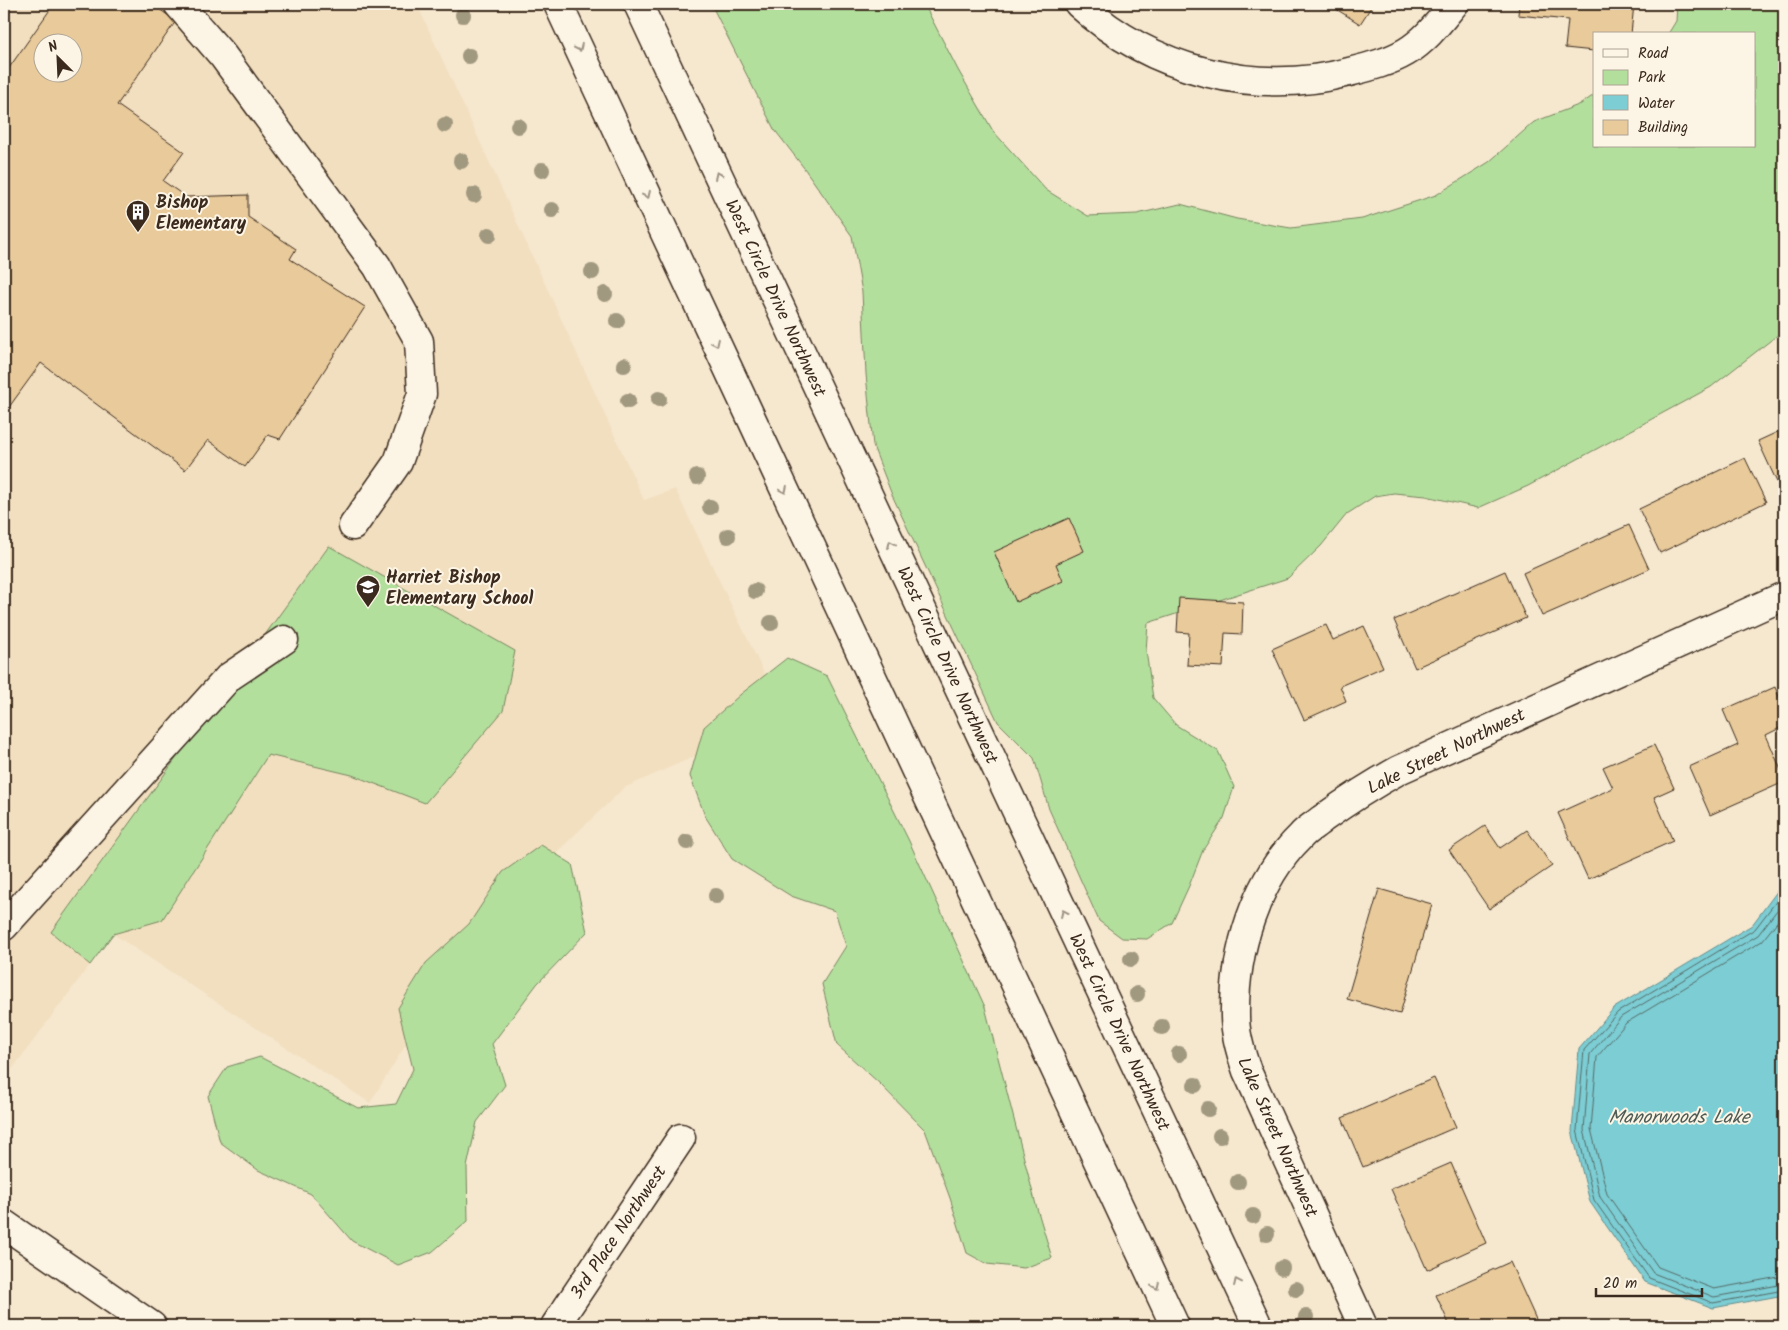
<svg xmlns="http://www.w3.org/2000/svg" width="1788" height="1330" font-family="Kalam,sans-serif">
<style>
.built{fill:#f2dfbf;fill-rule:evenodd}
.green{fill:#b3df9d;stroke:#77845e}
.water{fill:#7ccdd4;stroke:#628c8b}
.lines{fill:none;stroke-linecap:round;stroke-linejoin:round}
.shore{stroke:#556b67;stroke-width:1}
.building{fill:#e8ca9b;stroke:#3b2a1e;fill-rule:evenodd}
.minor-casing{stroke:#3b2a1e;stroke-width:31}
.major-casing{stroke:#3b2a1e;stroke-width:31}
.minor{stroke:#fcf5e5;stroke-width:28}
.major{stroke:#fcf5e5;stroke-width:28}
.tree{fill:#a0987f}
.oneway{stroke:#9c9082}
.labels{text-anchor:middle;stroke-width:4;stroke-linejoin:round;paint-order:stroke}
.poi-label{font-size:18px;font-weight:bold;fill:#3b2a1e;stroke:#fcf5e5;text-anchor:start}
.street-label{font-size:18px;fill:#3b2a1e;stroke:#fcf5e5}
.water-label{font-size:19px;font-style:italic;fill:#4e5b55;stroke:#fcf5e5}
</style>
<rect width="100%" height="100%" fill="#f6e8cf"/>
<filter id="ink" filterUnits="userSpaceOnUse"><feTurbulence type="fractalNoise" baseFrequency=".02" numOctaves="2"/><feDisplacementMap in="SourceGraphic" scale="10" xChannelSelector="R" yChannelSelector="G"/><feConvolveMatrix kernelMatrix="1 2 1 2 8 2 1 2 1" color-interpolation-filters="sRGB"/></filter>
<g filter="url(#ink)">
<path class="built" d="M 4,4 L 417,4 L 644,500 L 675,489 L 785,716 L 624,788 L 477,928 L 370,1103 L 113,934 L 4,1080 ZM 42,42 L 72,42 L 72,72 L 42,72 Z"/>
<g class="green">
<polygon points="711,4 924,4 958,70 993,131 1046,190 1088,216 1137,214 1180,204 1237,219 1291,228 1362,219 1436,195 1489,162 1534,122 1581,104 1594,95 1594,146 1754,146 1754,34 1668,34 1676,21 1677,4 1784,4 1784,330 1711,387 1528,486 1478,508 1426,496 1394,493 1375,496 1347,514 1321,546 1288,578 1148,623 1146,651 1153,698 1176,725 1218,751 1234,787 1224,818 1203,850 1189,886 1172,923 1147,939 1122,938 1099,921 1049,809 1034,758 998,722 892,495 873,446 866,374 862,292 852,236 804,168 774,129"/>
<polygon points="329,546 515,651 503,711 425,803 352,775 268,755 162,920 113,934 90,965 51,932"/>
<polygon points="787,658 827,676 909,841 985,1007 1036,1205 1052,1258 1024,1268 987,1264 967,1253 950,1198 925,1130 879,1083 837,1045 822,984 846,946 835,911 791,896 732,859 705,816 690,776 704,727 741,694"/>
<polygon points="541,845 572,864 587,932 537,984 492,1044 505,1085 477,1122 467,1167 468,1221 432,1252 398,1265 352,1241 311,1194 258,1170 220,1142 208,1096 227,1067 260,1057 358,1108 396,1104 413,1069 398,1008 426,963 469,924 503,872"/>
</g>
<polygon class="water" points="1784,882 1784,1295 1713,1308 1645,1282 1590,1202 1572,1131 1579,1049 1614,1008 1752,925"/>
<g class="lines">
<g class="shore">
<polyline points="1784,891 1755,929 1618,1012 1584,1050 1577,1130 1594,1200 1649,1278 1713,1303 1784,1290"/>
<polyline points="1784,901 1758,935 1621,1017 1590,1054 1584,1130 1600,1197 1653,1273 1714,1297 1784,1284"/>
<polyline points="1784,913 1762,941 1626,1023 1597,1057 1591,1129 1607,1194 1658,1267 1714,1289 1784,1276"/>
</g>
</g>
<g class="building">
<path d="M 54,4 L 152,4 L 176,21 L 117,105 L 184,152 L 163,181 L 186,197 L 248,195 L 248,217 L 296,249 L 290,259 L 365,307 L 280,439 L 268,435 L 245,467 L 208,440 L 185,470 L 41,363 L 4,414 L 4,75 ZM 42,42 L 72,42 L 72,72 L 42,72 Z"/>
<polygon points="1328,4 1373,4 1360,24"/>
<polygon points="1519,4 1634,4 1631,34 1594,34 1594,51 1565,48 1568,20 1518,15"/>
<polygon points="1784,429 1784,489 1781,491 1758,441"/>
<polygon points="1745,458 1766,502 1660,553 1639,509"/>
<polygon points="1069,518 1084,551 1056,564 1063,581 1016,602 994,552"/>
<polygon points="1629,525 1649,569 1542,616 1523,573"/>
<polygon points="1505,571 1526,618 1415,668 1394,620"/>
<polygon points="1179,598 1243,602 1242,634 1225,633 1223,667 1187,665 1189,633 1177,632"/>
<polygon points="1326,625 1333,640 1364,626 1383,667 1340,686 1346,701 1304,720 1272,649"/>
<polygon points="1775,687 1784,709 1784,726 1766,735 1784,777 1784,782 1710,815 1689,767 1738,745 1723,710"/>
<polygon points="1654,745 1674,788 1654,797 1673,841 1588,879 1558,813 1613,788 1603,767"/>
<polygon points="1485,826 1500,848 1527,830 1552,866 1489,909 1449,850"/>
<polygon points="1379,889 1432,904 1400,1014 1347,999"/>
<polygon points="1434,1078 1456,1127 1363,1167 1342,1118"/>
<polygon points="1451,1163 1486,1243 1427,1270 1391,1189"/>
<polygon points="1510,1262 1539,1326 1450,1326 1436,1295"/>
</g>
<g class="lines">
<defs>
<g id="minor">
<polyline points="178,4 223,56 377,266 419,341 422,394 398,462 353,526"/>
<path d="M 1079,4 C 1151,70 1254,97 1349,72 C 1369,67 1389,62 1406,52 C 1426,40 1440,21 1454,4"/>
<polyline points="4,926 229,677 284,640"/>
<polyline points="4,1224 152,1326"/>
<polyline points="555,1326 681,1138"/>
<path d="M 1363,1326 L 1247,1071 C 1241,1054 1235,1035 1235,1016 C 1234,952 1255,881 1301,836 C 1307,829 1315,825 1322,819 C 1347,801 1372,785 1399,770 L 1784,596"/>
</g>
<g id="major">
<polyline points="558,4 1175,1326"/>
<polyline points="638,4 1258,1326"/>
</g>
</defs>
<use href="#minor" class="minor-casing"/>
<use href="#major" class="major-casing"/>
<use href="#minor" class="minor"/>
<use href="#major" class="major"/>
</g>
<g class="tree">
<circle cx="463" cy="15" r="8"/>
<circle cx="469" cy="56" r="8"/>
<circle cx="445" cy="125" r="8"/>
<circle cx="518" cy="126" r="8"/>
<circle cx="461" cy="161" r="8"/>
<circle cx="542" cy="170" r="8"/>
<circle cx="474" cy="195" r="8"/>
<circle cx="552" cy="210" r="8"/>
<circle cx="489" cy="235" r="8"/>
<circle cx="592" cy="272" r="8"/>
<circle cx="605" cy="294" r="8"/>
<circle cx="617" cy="321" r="8"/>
<circle cx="624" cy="365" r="8"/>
<circle cx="659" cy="399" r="8"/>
<circle cx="628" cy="401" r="8"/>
<circle cx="697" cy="477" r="8"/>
<circle cx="710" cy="507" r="8"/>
<circle cx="728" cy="536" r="8"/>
<circle cx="755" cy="591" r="8"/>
<circle cx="771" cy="623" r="8"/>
<circle cx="687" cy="842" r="8"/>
<circle cx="716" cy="896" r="8"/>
<circle cx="1131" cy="959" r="8"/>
<circle cx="1137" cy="994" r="8"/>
<circle cx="1162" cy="1027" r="8"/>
<circle cx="1179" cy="1054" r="8"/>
<circle cx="1195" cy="1085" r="8"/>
<circle cx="1208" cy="1109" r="8"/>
<circle cx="1220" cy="1136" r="8"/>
<circle cx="1238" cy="1182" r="8"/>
<circle cx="1253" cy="1216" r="8"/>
<circle cx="1267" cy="1234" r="8"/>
<circle cx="1282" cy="1268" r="8"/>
<circle cx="1296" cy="1289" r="8"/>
<circle cx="1306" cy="1317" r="8"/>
</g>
<defs><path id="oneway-chevron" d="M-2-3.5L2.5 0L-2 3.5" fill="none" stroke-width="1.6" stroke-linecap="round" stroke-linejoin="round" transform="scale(1.25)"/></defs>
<g class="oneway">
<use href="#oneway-chevron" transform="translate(579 48) rotate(65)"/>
<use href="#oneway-chevron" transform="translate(718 175) rotate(-115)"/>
<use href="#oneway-chevron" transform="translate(647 195) rotate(65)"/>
<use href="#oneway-chevron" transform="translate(716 343) rotate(65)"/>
<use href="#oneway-chevron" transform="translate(784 490) rotate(65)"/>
<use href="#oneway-chevron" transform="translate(891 544) rotate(-115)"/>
<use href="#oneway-chevron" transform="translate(1064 913) rotate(-115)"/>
<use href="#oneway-chevron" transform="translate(1237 1282) rotate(-115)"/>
<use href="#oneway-chevron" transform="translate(1156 1286) rotate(65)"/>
</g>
</g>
<defs>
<symbol id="building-pin" viewBox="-11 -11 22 30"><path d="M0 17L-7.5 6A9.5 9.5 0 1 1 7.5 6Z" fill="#3b2a1e" stroke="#fcf5e5"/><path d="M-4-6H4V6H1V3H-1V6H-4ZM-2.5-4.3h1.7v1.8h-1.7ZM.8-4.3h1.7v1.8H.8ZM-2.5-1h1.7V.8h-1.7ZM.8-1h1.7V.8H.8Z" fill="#fff"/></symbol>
<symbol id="school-pin" viewBox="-11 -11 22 30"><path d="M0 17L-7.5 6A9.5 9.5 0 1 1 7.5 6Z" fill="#3b2a1e" stroke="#fcf5e5"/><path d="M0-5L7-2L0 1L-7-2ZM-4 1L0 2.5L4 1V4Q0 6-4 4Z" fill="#fff"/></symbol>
</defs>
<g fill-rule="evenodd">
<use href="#building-pin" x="124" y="198" width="28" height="38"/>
<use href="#school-pin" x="354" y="573" width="28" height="38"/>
</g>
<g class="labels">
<g class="poi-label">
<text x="156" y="208">Bishop<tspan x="156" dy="21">Elementary</tspan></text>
<text x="386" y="583">Harriet Bishop<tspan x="386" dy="21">Elementary School</tspan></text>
</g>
<g class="street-label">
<text transform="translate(776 298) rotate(65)" y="6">West Circle Drive Northwest</text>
<text transform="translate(948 665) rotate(65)" y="6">West Circle Drive Northwest</text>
<text transform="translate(1446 751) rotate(-26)" y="6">Lake Street Northwest</text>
<text transform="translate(1120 1032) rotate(65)" y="6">West Circle Drive Northwest</text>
<text transform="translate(1278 1137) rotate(66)" y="6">Lake Street Northwest</text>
<text transform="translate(618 1232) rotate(-56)" y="6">3rd Place Northwest</text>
</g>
<g class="water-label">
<text x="1679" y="1123">Manorwoods Lake</text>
</g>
</g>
<rect width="1788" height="1330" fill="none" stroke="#fcf5e5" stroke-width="20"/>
<rect x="10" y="10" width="1768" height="1310" fill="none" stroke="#3b2a1e" stroke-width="2" filter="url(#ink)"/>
<rect x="1593" y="32" width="162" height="115" fill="#fcf5e5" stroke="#afa495"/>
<rect x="1603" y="49" width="25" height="8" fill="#fcf5e5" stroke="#afa495"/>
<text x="1638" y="58" font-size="15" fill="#3b2a1e">Road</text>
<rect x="1603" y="70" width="25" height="15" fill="#b3df9d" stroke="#afa495"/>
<text x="1638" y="82" font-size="15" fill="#3b2a1e">Park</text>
<rect x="1603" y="95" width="25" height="15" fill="#7ccdd4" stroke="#afa495"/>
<text x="1638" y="108" font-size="15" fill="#3b2a1e">Water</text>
<rect x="1603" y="120" width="25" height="15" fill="#e8ca9b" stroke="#afa495"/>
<text x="1638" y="132" font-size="15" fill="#3b2a1e">Building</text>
<g transform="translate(58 58) rotate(336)"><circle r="24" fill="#fcf5e5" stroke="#afa495"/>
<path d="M0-4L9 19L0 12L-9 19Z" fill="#3b2a1e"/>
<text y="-8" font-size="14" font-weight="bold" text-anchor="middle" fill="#3b2a1e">N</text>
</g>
<path d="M1596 1288v8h106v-8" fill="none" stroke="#3b2a1e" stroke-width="2.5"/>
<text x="1603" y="1288" font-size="15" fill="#3b2a1e" stroke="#fcf5e5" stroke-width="4" paint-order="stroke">20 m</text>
</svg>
